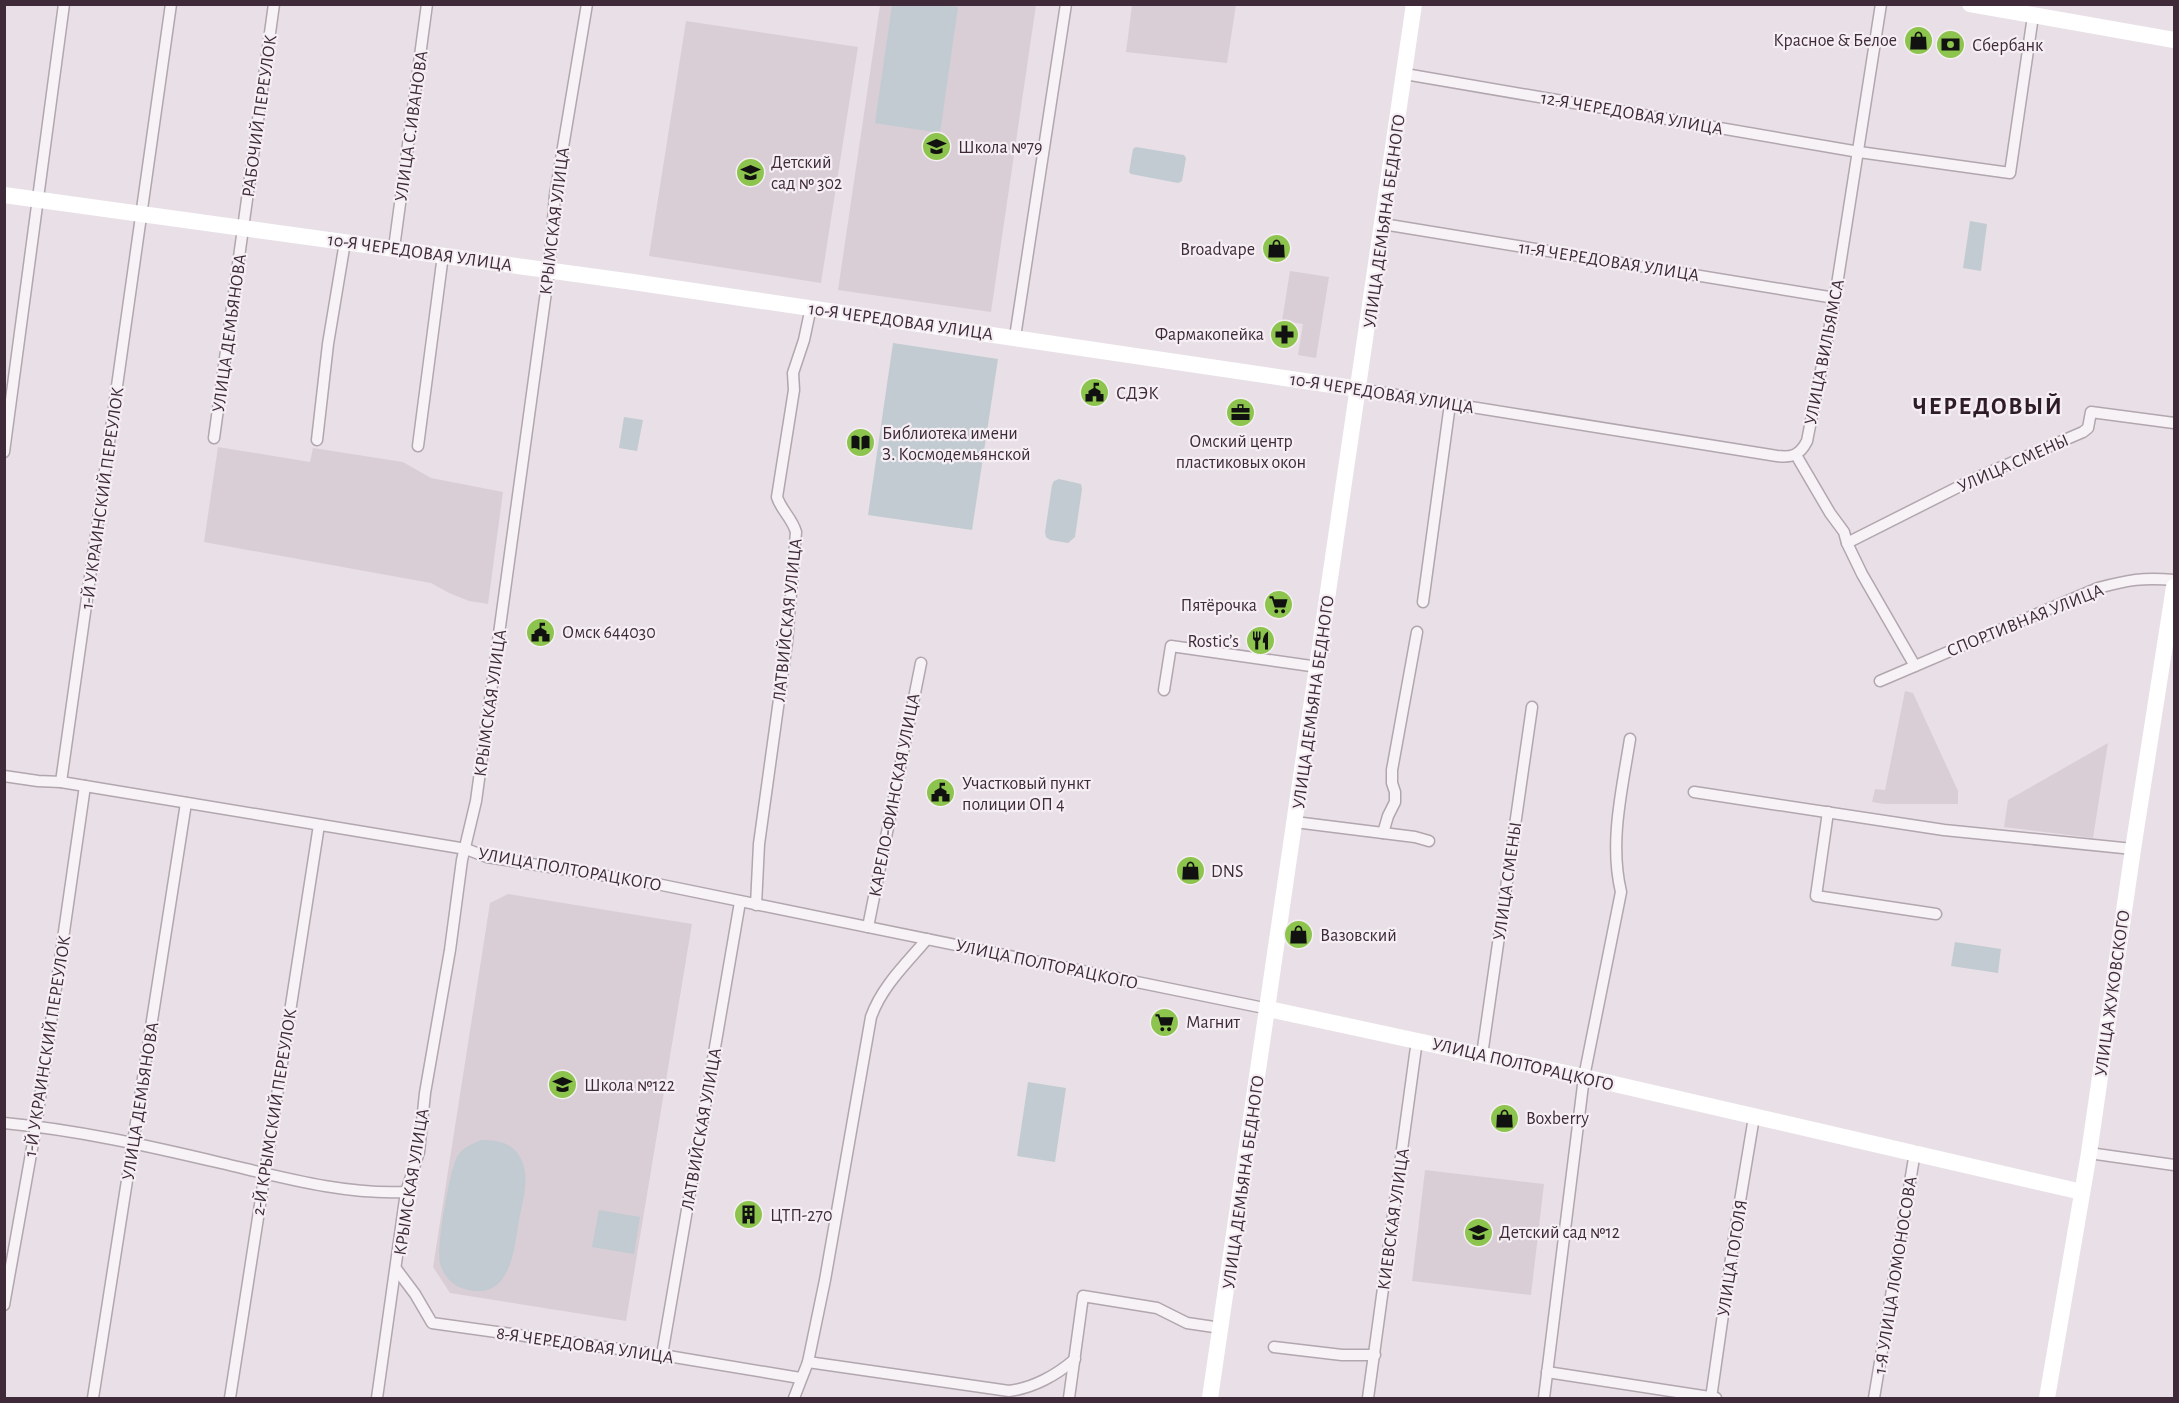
<svg xmlns="http://www.w3.org/2000/svg" width="2179" height="1403" font-family="'Alegreya Sans',sans-serif">
<style>
.built{fill:#d9ced6}
.green{fill:#c1cbd1}
.lines{fill:none;stroke-linecap:round;stroke-linejoin:round}
.street-casing{stroke:#b2a6af;stroke-width:13}
.street{stroke:#f6f2f5;stroke-width:10}
.secondary{stroke:#fff;stroke-width:16}
.labels{text-anchor:middle;stroke-width:4.5;stroke-linejoin:round;paint-order:stroke}
.poi-label{font-size:18px;fill:#3e2a39;stroke:#f5eff4;text-anchor:start}
.street-label{font-size:18px;fill:#3e2a39;stroke:#f5eff4}
.district-label{font-size:24px;font-weight:bold;letter-spacing:1.5px;fill:#2f1c29;stroke:#f5eff4}
</style>
<rect width="100%" height="100%" fill="#e8e0e6"/>
<g class="built">
<polygon points="880,5 1036,5 991,312 838,290"/>
<polygon points="1132,5 1236,5 1227,63 1126,52"/>
<polygon points="686,21 858,47 821,283 649,256"/>
<polygon points="1290,271 1329,277 1316,358 1298,355 1303,324 1282,321"/>
<polygon points="218,447 310,462 313,448 403,462 431,478 503,492 488,604 469,601 449,593 431,583 204,542"/>
<polygon points="1905,691 1913,693 1958,791 1958,804 1884,804 1872,802 1875,789 1885,790"/>
<polygon points="2108,743 2093,838 2004,827 2008,800"/>
<polygon points="508,894 692,924 626,1321 450,1293 433,1267 490,903"/>
<polygon points="1425,1170 1544,1184 1531,1295 1412,1281"/>
</g>
<g class="green">
<polygon points="942,5 958,7 940,133 875,123 892,5"/>
<polygon points="1136,147 1184,155 1186,158 1182,181 1178,183 1131,174 1129,172 1133,149"/>
<polygon points="1970,221 1987,224 1981,271 1963,268"/>
<polygon points="893,343 998,359 972,530 868,515"/>
<polygon points="624,417 643,420 637,451 619,448"/>
<polygon points="1059,479 1081,484 1082,489 1075,537 1068,543 1050,540 1046,537 1045,532 1052,485 1054,481"/>
<polygon points="1955,942 2001,949 1998,973 1951,966"/>
<polygon points="1028,1082 1066,1088 1055,1162 1017,1156"/>
<path d="M 481,1140 C 496,1140 512,1142 520,1157 C 531,1176 523,1199 519,1220 C 514,1253 509,1307 459,1287 C 450,1283 442,1273 440,1263 C 436,1249 450,1167 458,1155 C 464,1147 472,1144 481,1140 Z"/>
<polygon points="599,1210 640,1217 634,1254 592,1247"/>
</g>
<g class="lines">
<defs>
<g id="street">
<polyline points="1405,74 1859,152 2010,173 2033,16"/>
<polyline points="1383,224 1835,298"/>
<polyline points="394,248 427,4"/>
<polyline points="1015,337 1066,4"/>
<path d="M 1359,389 L 1777,456 C 1792,458 1800,455 1807,441 L 1833,310 L 1881,4"/>
<polyline points="214,438 274,4"/>
<polyline points="317,440 328,344 345,242"/>
<polyline points="418,446 443,255"/>
<polyline points="4,452 64,4"/>
<polyline points="1796,455 1830,513 1844,532 1847,543 1862,574 1915,666"/>
<polyline points="1847,543 1976,478 2083,432 2088,428 2091,412 2174,423"/>
<polyline points="1423,602 1450,404"/>
<path d="M 1880,681 L 2098,588 C 2128,580 2143,577 2174,580"/>
<polyline points="1164,690 1171,646 1318,667"/>
<polyline points="4,776 38,781 61,782 466,849 487,857 657,884 1269,1009"/>
<polyline points="61,782 171,4"/>
<polyline points="1694,792 1944,830 2133,849"/>
<polyline points="1828,812 1816,896 1936,914"/>
<polyline points="1295,822 1415,837 1429,841"/>
<polyline points="1383,833 1388,816 1395,802 1395,792 1392,783 1392,770 1417,632"/>
<path d="M 756,905 L 759,844 L 787,642 L 796,532 C 792,518 781,510 777,497 L 794,390 L 793,373 L 804,340 L 811,307"/>
<polyline points="868,927 921,663"/>
<polyline points="1482,1055 1532,707"/>
<path d="M 4,1123 C 78,1130 149,1146 221,1163 C 281,1177 344,1195 406,1192"/>
<polyline points="2089,1153 2174,1165"/>
<polyline points="397,1270 415,1294 432,1323 662,1355 800,1378"/>
<polyline points="4,1305 36,1126 85,786"/>
<polyline points="1274,1347 1342,1355 1375,1355"/>
<polyline points="662,1355 740,902"/>
<path d="M 808,1362 L 1009,1391 C 1033,1388 1057,1375 1075,1359"/>
<polyline points="1547,1372 1716,1398"/>
<polyline points="93,1398 186,803"/>
<polyline points="230,1398 319,825"/>
<polyline points="377,1398 406,1192 419,1152 425,1093 450,950 462,860 476,801 549,270 555,195 587,4"/>
<path d="M 794,1398 L 808,1362 L 825,1280 L 871,1017 C 882,986 906,964 927,939"/>
<polyline points="1069,1398 1083,1296 1157,1308 1187,1323 1221,1328"/>
<polyline points="1368,1398 1417,1040"/>
<path d="M 1544,1398 L 1584,1077 L 1621,892 C 1609,842 1622,790 1630,739"/>
<polyline points="1711,1398 1735,1231 1754,1117"/>
<polyline points="1874,1398 1915,1152"/>
</g>
</defs>
<use href="#street" class="street-casing"/>
<use href="#street" class="street"/>
<g class="secondary">
<polyline points="1970,4 2174,40"/>
<polyline points="4,195 633,282 1359,389"/>
<polyline points="1269,1009 1584,1077 2082,1192"/>
<polyline points="1210,1398 1414,4"/>
<polyline points="2047,1398 2089,1153 2133,849 2174,587"/>
</g>
</g>
<defs>
<symbol id="shop-disc" viewBox="-11 -11 22 22"><circle r="9.5" fill="#8dc44d" stroke="#f5eff4"/><path d="M-5-2.5h2.3a2.7 3.5 0 0 1 5.4 0H5L5.5 6h-11ZM-1.5-2.5h3a1.5 2.3 0 0 0-3 0Z" fill="#111"/></symbol>
<symbol id="bank-disc" viewBox="-11 -11 22 22"><circle r="9.5" fill="#8dc44d" stroke="#f5eff4"/><path d="M-6-4H6V4H-6ZM0-2.3a2.3 2.3 0 1 0 0 4.6a2.3 2.3 0 1 0 0-4.6Z" fill="#111"/></symbol>
<symbol id="school-disc" viewBox="-11 -11 22 22"><circle r="9.5" fill="#8dc44d" stroke="#f5eff4"/><path d="M0-5L7-2L0 1L-7-2ZM-4 1L0 2.5L4 1V4Q0 6-4 4Z" fill="#111"/></symbol>
<symbol id="pharmacy-disc" viewBox="-11 -11 22 22"><circle r="9.5" fill="#8dc44d" stroke="#f5eff4"/><path d="M-2-6h4v4h4v4h-4v4h-4v-4h-4v-4h4Z" fill="#111"/></symbol>
<symbol id="civic-disc" viewBox="-11 -11 22 22"><circle r="9.5" fill="#8dc44d" stroke="#f5eff4"/><path d="M-.6-6.5H3V-4.5H.6V-3L4-1V1h2V6H-6V1h2V-1L-.6-3ZM-1.2 2.5V6h2.4V2.5Z" fill="#111"/></symbol>
<symbol id="office-disc" viewBox="-11 -11 22 22"><circle r="9.5" fill="#8dc44d" stroke="#f5eff4"/><path d="M-6-3h4V-5.5h4V-3h4V5H-6ZM-1-4.5V-3h2v-1.5ZM-6 0V1H6V0Z" fill="#111"/></symbol>
<symbol id="library-disc" viewBox="-11 -11 22 22"><circle r="9.5" fill="#8dc44d" stroke="#f5eff4"/><path d="M-6-4Q-3-5.5-.7-3.5V5Q-3 3-6 4ZM6-4Q3-5.5 .7-3.5V5Q3 3 6 4Z" fill="#111"/></symbol>
<symbol id="supermarket-disc" viewBox="-11 -11 22 22"><circle r="9.5" fill="#8dc44d" stroke="#f5eff4"/><path d="M-6-5.5h2.5l.6 2H6L4.5 2H-2.5L-4.4-4H-6ZM-1.5 3.2a1.3 1.3 0 1 0 .1 0ZM3 3.2a1.3 1.3 0 1 0 .1 0Z" fill="#111"/></symbol>
<symbol id="restaurant-disc" viewBox="-11 -11 22 22"><circle r="9.5" fill="#8dc44d" stroke="#f5eff4"/><path d="M-5-6h1v4h1v-4h1v4h1v-4h1v5L-1.5 .5V6h-2V.5L-5-1ZM5-6V6H3V1.5H1.5Q1.5-4 5-6Z" fill="#111"/></symbol>
<symbol id="building-disc" viewBox="-11 -11 22 22"><circle r="9.5" fill="#8dc44d" stroke="#f5eff4"/><path d="M-4-6H4V6H1V3H-1V6H-4ZM-2.5-4.3h1.7v1.8h-1.7ZM.8-4.3h1.7v1.8H.8ZM-2.5-1h1.7V.8h-1.7ZM.8-1h1.7V.8H.8Z" fill="#111"/></symbol>
</defs>
<g fill-rule="evenodd">
<use href="#shop-disc" x="1902" y="24" width="33" height="33"/>
<use href="#bank-disc" x="1934" y="28" width="33" height="33"/>
<use href="#school-disc" x="920" y="130" width="33" height="33"/>
<use href="#school-disc" x="734" y="156" width="33" height="33"/>
<use href="#shop-disc" x="1260" y="232" width="33" height="33"/>
<use href="#pharmacy-disc" x="1268" y="318" width="33" height="33"/>
<use href="#civic-disc" x="1078" y="376" width="33" height="33"/>
<use href="#office-disc" x="1224" y="396" width="33" height="33"/>
<use href="#library-disc" x="844" y="426" width="33" height="33"/>
<use href="#supermarket-disc" x="1262" y="588" width="33" height="33"/>
<use href="#civic-disc" x="524" y="616" width="33" height="33"/>
<use href="#restaurant-disc" x="1244" y="624" width="33" height="33"/>
<use href="#civic-disc" x="924" y="776" width="33" height="33"/>
<use href="#shop-disc" x="1174" y="854" width="33" height="33"/>
<use href="#shop-disc" x="1282" y="918" width="33" height="33"/>
<use href="#supermarket-disc" x="1148" y="1006" width="33" height="33"/>
<use href="#school-disc" x="546" y="1068" width="33" height="33"/>
<use href="#shop-disc" x="1488" y="1102" width="33" height="33"/>
<use href="#building-disc" x="732" y="1198" width="33" height="33"/>
<use href="#school-disc" x="1462" y="1216" width="33" height="33"/>
</g>
<g class="labels">
<g class="poi-label">
<text x="1897" y="46" text-anchor="end">Красное &amp; Белое</text>
<text x="1972" y="51">Сбербанк</text>
<text x="958" y="153">Школа №79</text>
<text x="771" y="168">Детский<tspan x="771" dy="21">сад № 302</tspan></text>
<text x="1255" y="255" text-anchor="end">Broadvape</text>
<text x="1264" y="340" text-anchor="end">Фармакопейка</text>
<text x="1116" y="399">СДЭК</text>
<text x="882" y="439">Библиотека имени<tspan x="882" dy="21">З. Космодемьянской</tspan></text>
<text x="1241" y="447" text-anchor="middle">Омский центр<tspan x="1241" dy="21">пластиковых окон</tspan></text>
<text x="1257" y="611" text-anchor="end">Пятёрочка</text>
<text x="562" y="638">Омск 644030</text>
<text x="1239" y="647" text-anchor="end">Rostic’s</text>
<text x="962" y="789">Участковый пункт<tspan x="962" dy="21">полиции ОП 4</tspan></text>
<text x="1211" y="877">DNS</text>
<text x="1320" y="941">Вазовский</text>
<text x="1186" y="1028">Магнит</text>
<text x="584" y="1091">Школа №122</text>
<text x="1526" y="1124">Boxberry</text>
<text x="770" y="1221">ЦТП-270</text>
<text x="1499" y="1238">Детский сад №12</text>
</g>
<g class="street-label">
<text transform="translate(1632 113) rotate(10)" y="6">12-Я ЧЕРЕДОВАЯ УЛИЦА</text>
<text transform="translate(259 116) rotate(-82)" y="6">РАБОЧИЙ ПЕРЕУЛОК</text>
<text transform="translate(411 126) rotate(-82)" y="6">УЛИЦА С.ИВАНОВА</text>
<text transform="translate(554 221) rotate(-83)" y="6">КРЫМСКАЯ УЛИЦА</text>
<text transform="translate(1384 221) rotate(-82)" y="6">УЛИЦА ДЕМЬЯНА БЕДНОГО</text>
<text transform="translate(420 252) rotate(8)" y="6">10-Я ЧЕРЕДОВАЯ УЛИЦА</text>
<text transform="translate(1609 261) rotate(9)" y="6">11-Я ЧЕРЕДОВАЯ УЛИЦА</text>
<text transform="translate(901 321) rotate(8)" y="6">10-Я ЧЕРЕДОВАЯ УЛИЦА</text>
<text transform="translate(229 333) rotate(-82)" y="6">УЛИЦА ДЕМЬЯНОВА</text>
<text transform="translate(1824 352) rotate(-79)" y="6">УЛИЦА ВИЛЬЯМСА</text>
<text transform="translate(1382 393) rotate(9)" y="6">10-Я ЧЕРЕДОВАЯ УЛИЦА</text>
<text transform="translate(2013 463) rotate(-24)" y="6">УЛИЦА СМЕНЫ</text>
<text transform="translate(102 498) rotate(-82)" y="6">1-Й УКРАИНСКИЙ ПЕРЕУЛОК</text>
<text transform="translate(787 620) rotate(-84)" y="6">ЛАТВИЙСКАЯ УЛИЦА</text>
<text transform="translate(2025 620) rotate(-22)" y="6">СПОРТИВНАЯ УЛИЦА</text>
<text transform="translate(1313 702) rotate(-82)" y="6">УЛИЦА ДЕМЬЯНА БЕДНОГО</text>
<text transform="translate(490 703) rotate(-82)" y="6">КРЫМСКАЯ УЛИЦА</text>
<text transform="translate(894 795) rotate(-79)" y="6">КАРЕЛО-ФИНСКАЯ УЛИЦА</text>
<text transform="translate(570 869) rotate(10)" y="6">УЛИЦА ПОЛТОРАЦКОГО</text>
<text transform="translate(1507 881) rotate(-82)" y="6">УЛИЦА СМЕНЫ</text>
<text transform="translate(1047 964) rotate(12)" y="6">УЛИЦА ПОЛТОРАЦКОГО</text>
<text transform="translate(2112 993) rotate(-82)" y="6">УЛИЦА ЖУКОВСКОГО</text>
<text transform="translate(47 1046) rotate(-81)" y="6">1-Й УКРАИНСКИЙ ПЕРЕУЛОК</text>
<text transform="translate(1523 1064) rotate(13)" y="6">УЛИЦА ПОЛТОРАЦКОГО</text>
<text transform="translate(140 1101) rotate(-81)" y="6">УЛИЦА ДЕМЬЯНОВА</text>
<text transform="translate(274 1112) rotate(-81)" y="6">2-Й КРЫМСКИЙ ПЕРЕУЛОК</text>
<text transform="translate(701 1129) rotate(-80)" y="6">ЛАТВИЙСКАЯ УЛИЦА</text>
<text transform="translate(411 1182) rotate(-81)" y="6">КРЫМСКАЯ УЛИЦА</text>
<text transform="translate(1243 1182) rotate(-82)" y="6">УЛИЦА ДЕМЬЯНА БЕДНОГО</text>
<text transform="translate(1393 1219) rotate(-82)" y="6">КИЕВСКАЯ УЛИЦА</text>
<text transform="translate(1732 1258) rotate(-81)" y="6">УЛИЦА ГОГОЛЯ</text>
<text transform="translate(1895 1275) rotate(-81)" y="6">1-Я УЛИЦА ЛОМОНОСОВА</text>
<text transform="translate(585 1345) rotate(8)" y="6">8-Я ЧЕРЕДОВАЯ УЛИЦА</text>
</g>
<g class="district-label">
<text x="1988" y="414">ЧЕРЕДОВЫЙ</text>
</g>
</g>
<rect width="2179" height="1403" fill="none" stroke="#3e2a39" stroke-width="12"/>
</svg>
